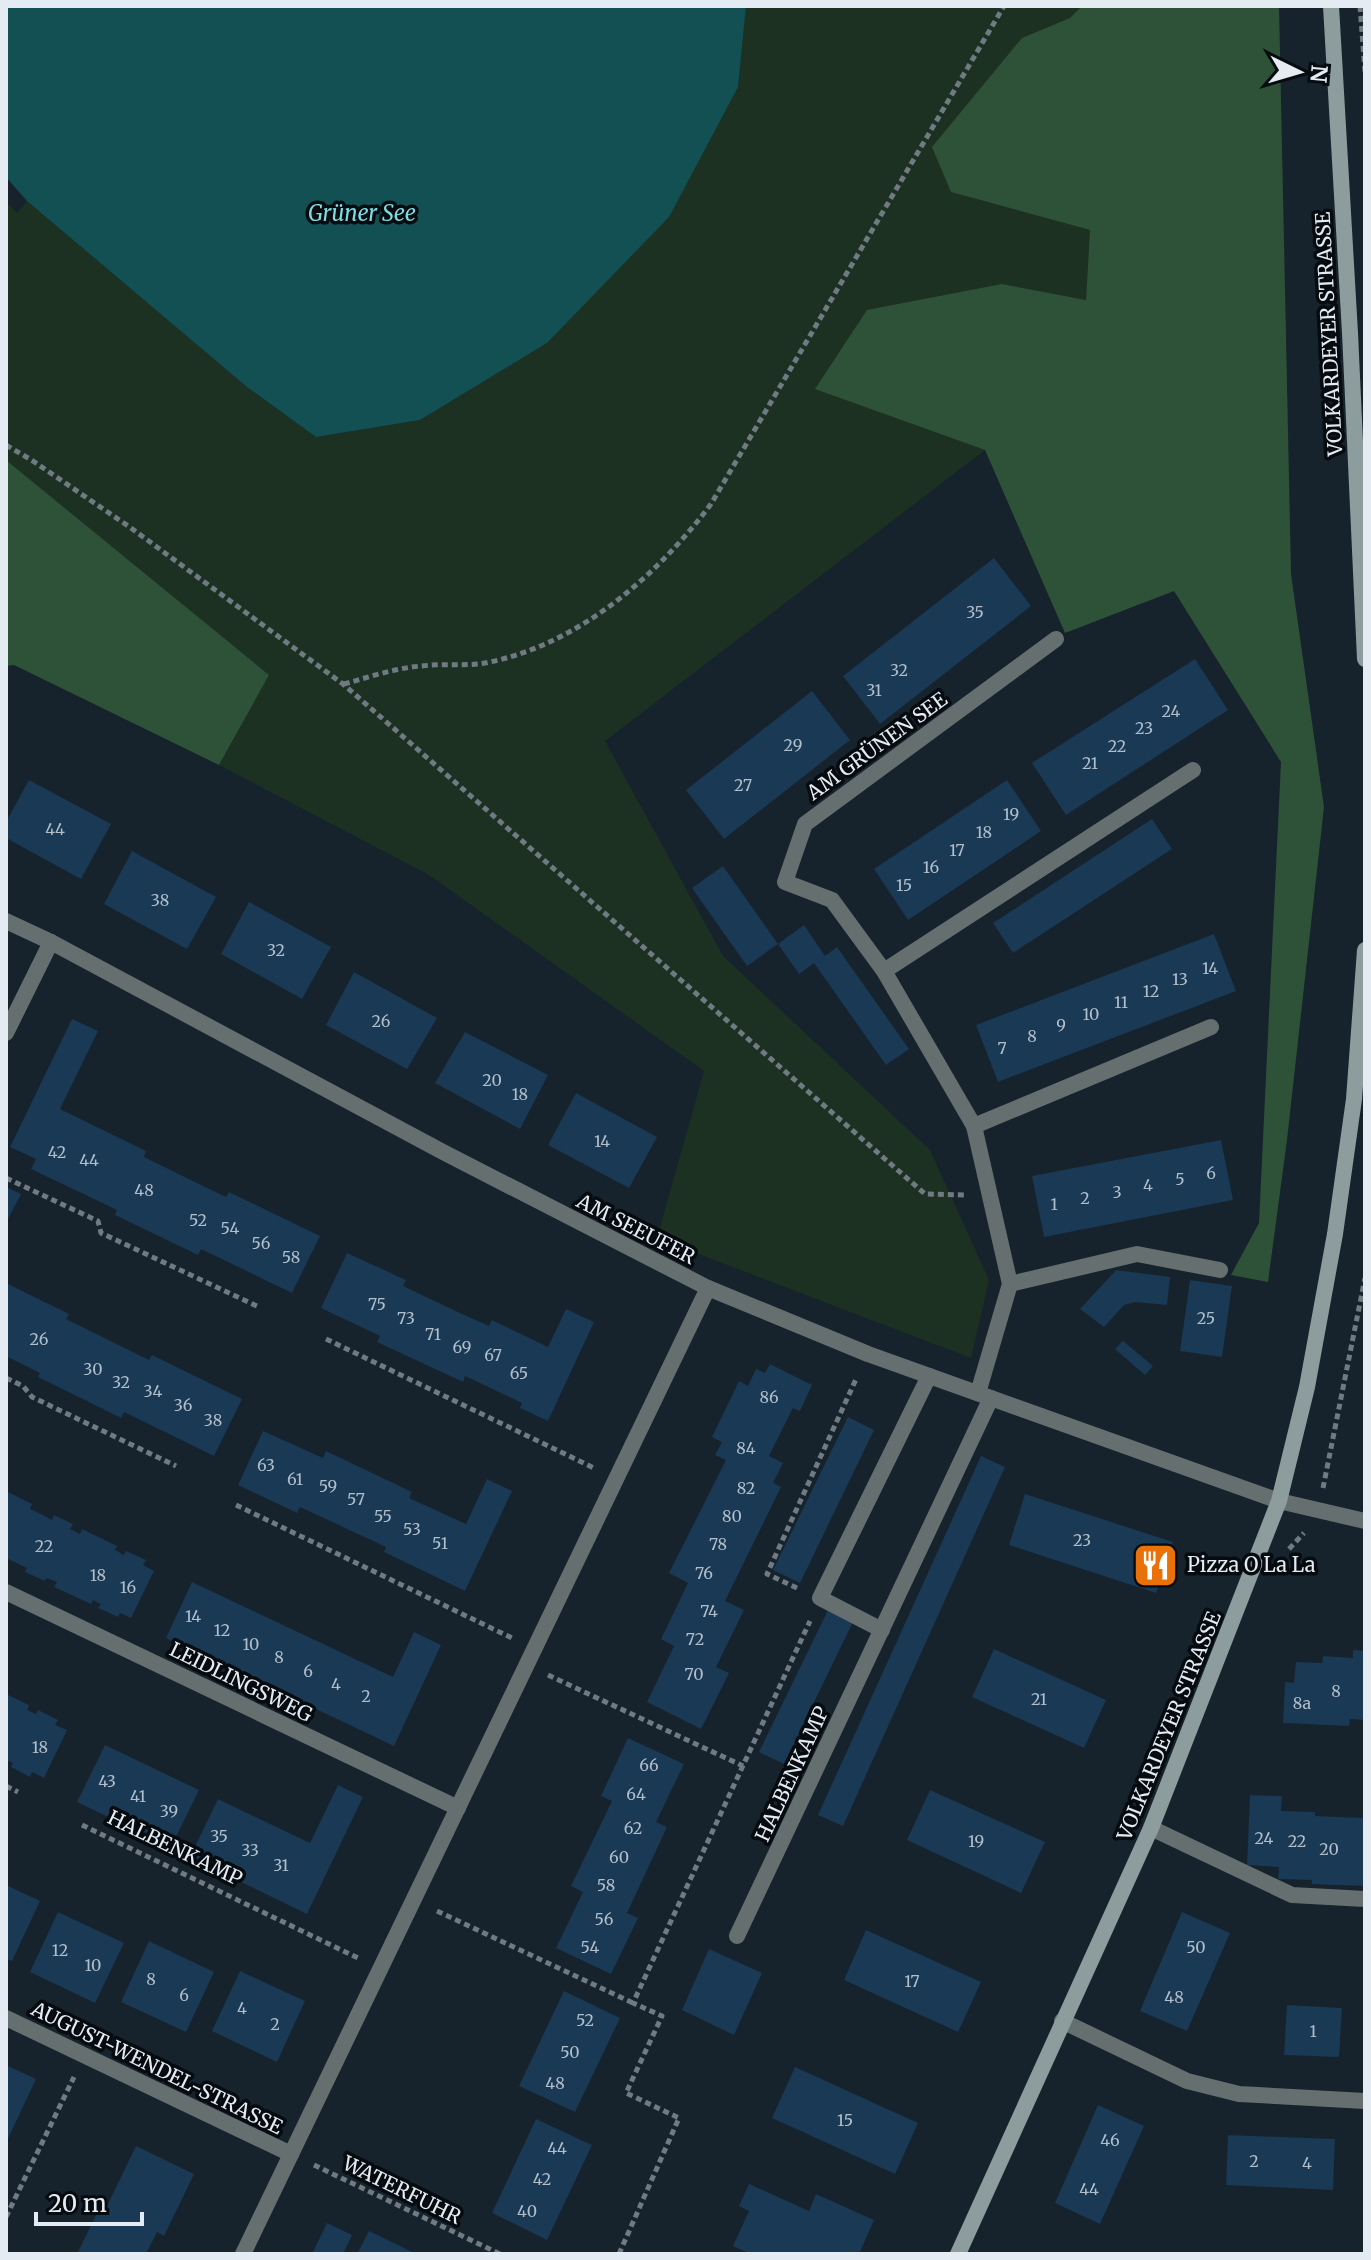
<svg xmlns="http://www.w3.org/2000/svg" width="1371" height="2260" font-family="Merriweather,serif">
<style>
.green{fill:#1d3122}
.forest{fill:#2e5238}
.water{fill:#125054}
.building{fill:#193954}
.lines{fill:none;stroke-linecap:round;stroke-linejoin:round}
.path{stroke:#707a83;stroke-width:5;stroke-dasharray:6 4;stroke-linecap:butt}
.service{stroke:#656f6f;stroke-width:16}
.minor{stroke:#656f6f;stroke-width:16}
.tertiary{stroke:#656f6f;stroke-width:16}
.secondary{stroke:#8d9c9d;stroke-width:16}
.labels{text-anchor:middle;stroke-width:7;stroke-linejoin:round;paint-order:stroke}
.number-label{font-size:16px;fill:#b1becb}
.street-label{font-size:20px;fill:#e4ebf3;stroke:#060b0f}
.poi-label{font-size:20px;fill:#e4ebf3;stroke:#060b0f;text-anchor:start}
.water-label{font-size:22px;font-style:italic;fill:#7ddce2;stroke:#060b0f}
</style>
<rect width="100%" height="100%" fill="#16222c"/>
<polygon class="green" points="746,6 1082,6 1071,18 1022,38 952,192 1090,230 1086,300 1002,284 816,389 985,450 605,741 723,956 930,1150 989,1280 971,1358 657,1238 704,1071 429,875 219,765 269,675 6,460 6,201 17,213 27,201 247,387 316,437 420,420 547,343 738,87"/>
<g class="forest">
<polygon points="1082,6 1279,6 1291,574 1324,807 1287,1140 1268,1282 1231,1275 1259,1223 1281,762 1174,591 1065,633 985,450 815,389 867,310 1002,284 1086,300 1090,230 951,192 932,147 1022,38 1070,18"/>
<polygon points="6,460 269,675 219,765 14,665 6,666"/>
</g>
<polygon class="water" points="6,6 746,6 738,87 669,217 547,343 420,420 316,437 247,387 27,201 6,177"/>
<g class="building">
<polygon points="994,558 1031,606 880,724 843,676"/>
<polygon points="1195,659 1228,710 1066,815 1032,763"/>
<polygon points="812,691 850,740 724,839 686,790"/>
<polygon points="29,780 111,824 81,879 6,838 6,822"/>
<polygon points="1007,780 1041,831 908,920 874,869"/>
<polygon points="1152,819 1172,849 1013,953 993,923"/>
<polygon points="132,851 216,897 187,949 104,904"/>
<polygon points="723,866 778,944 804,925 825,956 837,947 909,1049 886,1065 814,963 799,974 778,944 747,966 692,888"/>
<polygon points="249,902 331,947 302,999 221,954"/>
<polygon points="1214,934 1236,991 998,1082 976,1025"/>
<polygon points="354,972 437,1018 407,1069 326,1025"/>
<polygon points="72,1019 98,1031 60,1109 146,1151 144,1157 199,1184 226,1197 229,1192 320,1236 292,1293 201,1249 198,1255 115,1215 117,1210 31,1169 36,1159 10,1147"/>
<polygon points="465,1032 548,1075 520,1129 435,1083"/>
<polygon points="576,1093 657,1137 629,1188 548,1145"/>
<polygon points="1221,1140 1233,1200 1044,1237 1032,1176"/>
<polygon points="6,1187 21,1194 6,1223"/>
<polygon points="347,1253 406,1280 403,1286 460,1313 489,1326 492,1320 548,1347 566,1309 594,1322 548,1421 520,1408 522,1403 465,1376 463,1382 377,1342 380,1336 321,1308"/>
<polygon points="1116,1270 1170,1277 1167,1305 1135,1302 1124,1305 1104,1327 1080,1309"/>
<polygon points="1190,1280 1232,1286 1222,1357 1180,1351"/>
<polygon points="6,1283 69,1314 66,1319 149,1360 152,1355 242,1399 214,1456 124,1412 121,1418 93,1404 38,1377 40,1373 6,1356"/>
<polygon points="1123,1341 1153,1366 1145,1375 1115,1349"/>
<polygon points="770,1364 812,1385 800,1411 793,1408 769,1456 783,1463 773,1483 781,1487 725,1601 744,1610 716,1667 729,1673 701,1729 647,1702 674,1646 661,1639 688,1583 669,1573 726,1460 715,1455 722,1442 712,1437 739,1381 748,1386 756,1369 765,1373"/>
<polygon points="848,1417 874,1430 800,1583 773,1570"/>
<polygon points="263,1431 323,1458 326,1451 412,1492 409,1498 466,1524 487,1479 512,1491 465,1591 384,1552 386,1547 300,1507 297,1513 238,1485"/>
<polygon points="981,1456 1005,1467 843,1826 818,1815"/>
<polygon points="6,1491 32,1504 30,1509 41,1514 52,1520 54,1515 73,1524 70,1529 80,1534 82,1529 117,1546 115,1550 124,1555 126,1551 146,1560 143,1565 154,1571 131,1618 120,1613 118,1617 98,1608 101,1604 93,1600 91,1604 54,1587 57,1582 46,1578 45,1581 25,1572 27,1568 6,1558"/>
<polygon points="1025,1494 1173,1542 1156,1593 1009,1545"/>
<polygon points="192,1582 393,1677 414,1632 441,1645 394,1746 166,1638"/>
<polygon points="828,1610 853,1622 784,1764 759,1752"/>
<polygon points="994,1649 1106,1700 1084,1748 972,1697"/>
<polygon points="1353,1650 1365,1651 1365,1720 1350,1719 1349,1726 1283,1723 1285,1682 1294,1683 1296,1662 1322,1663 1323,1656 1353,1658"/>
<polygon points="6,1694 29,1705 27,1710 36,1714 38,1710 58,1720 55,1725 67,1730 44,1778 32,1772 30,1777 11,1767 13,1763 6,1760"/>
<polygon points="628,1738 684,1764 656,1822 667,1827 627,1913 638,1918 611,1974 556,1948 583,1892 571,1886 612,1801 601,1796"/>
<polygon points="105,1745 199,1790 171,1847 77,1802"/>
<polygon points="338,1785 363,1797 307,1914 190,1857 218,1799 310,1843"/>
<polygon points="930,1790 1045,1842 1021,1893 907,1840"/>
<polygon points="1250,1795 1282,1796 1281,1811 1315,1812 1315,1816 1365,1818 1365,1886 1312,1884 1312,1880 1278,1879 1279,1867 1247,1865"/>
<polygon points="6,1885 40,1901 12,1961 6,1959"/>
<polygon points="58,1912 124,1943 95,2003 30,1972"/>
<polygon points="1182,1912 1230,1933 1187,2031 1140,2011"/>
<polygon points="866,1930 981,1982 958,2032 844,1980"/>
<polygon points="149,1941 214,1972 186,2032 121,2002"/>
<polygon points="709,1949 762,1973 734,2035 682,2010"/>
<polygon points="240,1971 305,2001 277,2062 212,2031"/>
<polygon points="564,1991 620,2018 575,2112 519,2086"/>
<polygon points="1287,2005 1342,2008 1339,2057 1284,2055"/>
<polygon points="6,2065 36,2079 6,2143"/>
<polygon points="795,2067 918,2123 895,2174 772,2118"/>
<polygon points="1098,2105 1144,2126 1100,2224 1055,2203"/>
<polygon points="536,2119 592,2145 547,2240 492,2213"/>
<polygon points="1228,2135 1335,2139 1333,2190 1226,2185"/>
<polygon points="136,2146 194,2174 164,2236 157,2232 146,2254 77,2254 101,2205 106,2208"/>
<polygon points="749,2184 809,2211 816,2194 874,2220 859,2254 751,2254 733,2246 749,2211 739,2206"/>
<polygon points="327,2223 352,2235 343,2254 312,2254"/>
<polygon points="369,2231 400,2246 416,2254 357,2254"/>
</g>
<g class="lines">
<g class="path">
<polyline points="1360,6 1365,72"/>
<polyline points="6,445 33,461 131,528 343,684 925,1194 967,1195"/>
<path d="M 344,684 C 369,677 395,668 422,666 C 445,663 467,667 490,662 C 580,643 657,576 711,504 L 1004,6"/>
<polyline points="6,1178 98,1221 101,1233 259,1307"/>
<polyline points="326,1339 594,1468"/>
<polyline points="6,1378 23,1386 32,1397 176,1466"/>
<polyline points="1323,1488 1365,1278"/>
<polyline points="236,1505 512,1638"/>
<polyline points="1289,1549 1304,1533"/>
<polyline points="797,1588 767,1574 857,1377"/>
<polyline points="548,1675 743,1766"/>
<polyline points="6,1786 18,1792"/>
<polyline points="82,1825 358,1958"/>
<polyline points="437,1911 633,2003"/>
<polyline points="314,2165 500,2254"/>
<polyline points="6,2217 74,2077"/>
<polyline points="619,2254 679,2118 626,2093 662,2016 633,2003 810,1621"/>
</g>
<g class="service">
<polyline points="6,1592 458,1808"/>
<polyline points="882,1630 820,1598 929,1376"/>
<polyline points="1151,1828 1292,1895 1365,1899"/>
<polyline points="737,1936 991,1398"/>
</g>
<g class="minor">
<polyline points="6,921 51,942 443,1152 708,1288 868,1354 1279,1501"/>
<polyline points="884,971 1193,770"/>
<polyline points="6,1033 51,942"/>
<polyline points="974,1126 1211,1027"/>
<polyline points="1010,1284 1137,1254 1220,1270"/>
<polyline points="978,1393 1010,1284 974,1126 884,971 832,900 785,882 805,824 1056,639"/>
<polyline points="6,2018 291,2154"/>
<polyline points="1062,2021 1187,2081 1239,2094 1365,2101"/>
<polyline points="243,2254 708,1288"/>
</g>
<polyline class="tertiary" points="1279,1501 1365,1521"/>
<g class="secondary">
<polyline points="1331,6 1350,333 1365,659"/>
<polyline points="958,2254 1151,1828 1279,1501 1307,1387 1335,1234 1354,1099 1365,950"/>
</g>
</g>
<defs>
<symbol id="restaurant-square" viewBox="-11 -11 22 22"><rect x="-9" y="-9" width="18" height="18" rx="4" fill="#e8710a" stroke="#060b0f"/><path d="M-5-6h1v4h1v-4h1v4h1v-4h1v5L-1.5 .5V6h-2V.5L-5-1ZM5-6V6H3V1.5H1.5Q1.5-4 5-6Z" fill="#fff"/></symbol>
</defs>
<g fill-rule="evenodd">
<use href="#restaurant-square" x="1130" y="1540" width="51" height="51"/>
</g>
<g class="labels">
<g class="number-label">
<text x="975" y="618">35</text>
<text x="899" y="676">32</text>
<text x="874" y="696">31</text>
<text x="1171" y="717">24</text>
<text x="1144" y="734">23</text>
<text x="793" y="751">29</text>
<text x="1117" y="752">22</text>
<text x="1090" y="769">21</text>
<text x="743" y="791">27</text>
<text x="1011" y="820">19</text>
<text x="55" y="835">44</text>
<text x="984" y="838">18</text>
<text x="957" y="856">17</text>
<text x="931" y="873">16</text>
<text x="904" y="891">15</text>
<text x="160" y="906">38</text>
<text x="276" y="956">32</text>
<text x="1210" y="974">14</text>
<text x="1180" y="985">13</text>
<text x="1151" y="997">12</text>
<text x="1121" y="1008">11</text>
<text x="1091" y="1020">10</text>
<text x="381" y="1027">26</text>
<text x="1061" y="1031">9</text>
<text x="1032" y="1042">8</text>
<text x="1002" y="1054">7</text>
<text x="492" y="1086">20</text>
<text x="520" y="1100">18</text>
<text x="602" y="1147">14</text>
<text x="57" y="1158">42</text>
<text x="89" y="1166">44</text>
<text x="1211" y="1179">6</text>
<text x="1180" y="1185">5</text>
<text x="1148" y="1191">4</text>
<text x="144" y="1196">48</text>
<text x="1117" y="1198">3</text>
<text x="1085" y="1204">2</text>
<text x="1054" y="1210">1</text>
<text x="198" y="1226">52</text>
<text x="230" y="1234">54</text>
<text x="261" y="1249">56</text>
<text x="291" y="1263">58</text>
<text x="377" y="1310">75</text>
<text x="406" y="1324">73</text>
<text x="1206" y="1324">25</text>
<text x="433" y="1340">71</text>
<text x="39" y="1345">26</text>
<text x="462" y="1353">69</text>
<text x="493" y="1361">67</text>
<text x="93" y="1375">30</text>
<text x="519" y="1379">65</text>
<text x="121" y="1388">32</text>
<text x="153" y="1397">34</text>
<text x="769" y="1403">86</text>
<text x="183" y="1411">36</text>
<text x="213" y="1426">38</text>
<text x="746" y="1454">84</text>
<text x="266" y="1471">63</text>
<text x="295" y="1485">61</text>
<text x="328" y="1492">59</text>
<text x="746" y="1494">82</text>
<text x="356" y="1505">57</text>
<text x="383" y="1522">55</text>
<text x="732" y="1522">80</text>
<text x="412" y="1535">53</text>
<text x="1082" y="1546">23</text>
<text x="440" y="1549">51</text>
<text x="718" y="1550">78</text>
<text x="44" y="1552">22</text>
<text x="704" y="1579">76</text>
<text x="98" y="1581">18</text>
<text x="128" y="1593">16</text>
<text x="709" y="1617">74</text>
<text x="193" y="1622">14</text>
<text x="222" y="1636">12</text>
<text x="695" y="1645">72</text>
<text x="251" y="1650">10</text>
<text x="279" y="1663">8</text>
<text x="308" y="1677">6</text>
<text x="694" y="1680">70</text>
<text x="336" y="1690">4</text>
<text x="1336" y="1697">8</text>
<text x="366" y="1702">2</text>
<text x="1039" y="1705">21</text>
<text x="1302" y="1709">8a</text>
<text x="40" y="1753">18</text>
<text x="649" y="1771">66</text>
<text x="107" y="1787">43</text>
<text x="636" y="1800">64</text>
<text x="138" y="1802">41</text>
<text x="169" y="1817">39</text>
<text x="633" y="1834">62</text>
<text x="219" y="1842">35</text>
<text x="1264" y="1844">24</text>
<text x="976" y="1847">19</text>
<text x="1297" y="1847">22</text>
<text x="1329" y="1855">20</text>
<text x="250" y="1856">33</text>
<text x="619" y="1863">60</text>
<text x="281" y="1871">31</text>
<text x="606" y="1891">58</text>
<text x="604" y="1925">56</text>
<text x="590" y="1953">54</text>
<text x="1196" y="1953">50</text>
<text x="60" y="1956">12</text>
<text x="93" y="1971">10</text>
<text x="151" y="1985">8</text>
<text x="912" y="1987">17</text>
<text x="184" y="2001">6</text>
<text x="1174" y="2003">48</text>
<text x="242" y="2014">4</text>
<text x="585" y="2026">52</text>
<text x="275" y="2030">2</text>
<text x="1313" y="2037">1</text>
<text x="570" y="2058">50</text>
<text x="555" y="2089">48</text>
<text x="845" y="2126">15</text>
<text x="1110" y="2146">46</text>
<text x="557" y="2154">44</text>
<text x="1254" y="2167">2</text>
<text x="1307" y="2169">4</text>
<text x="542" y="2185">42</text>
<text x="1089" y="2195">44</text>
<text x="527" y="2217">40</text>
</g>
<g class="street-label">
<text transform="translate(1329 334) rotate(-93)" y="7">VOLKARDEYER STRASSE</text>
<text transform="translate(877 746) rotate(-36)" y="7">AM GRÜNEN SEE</text>
<text transform="translate(636 1229) rotate(27)" y="7">AM SEEUFER</text>
<text transform="translate(241 1682) rotate(26)" y="7">LEIDLINGSWEG</text>
<text transform="translate(1169 1726) rotate(-68)" y="7">VOLKARDEYER STRASSE</text>
<text transform="translate(792 1774) rotate(-65)" y="7">HALBENKAMP</text>
<text transform="translate(175 1848) rotate(26)" y="7">HALBENKAMP</text>
<text transform="translate(157 2068) rotate(26)" y="7">AUGUST-WENDEL-STRASSE</text>
<text transform="translate(402 2190) rotate(26)" y="7">WATERFUHR</text>
</g>
<g class="poi-label">
<text x="1187" y="1572">Pizza O La La</text>
</g>
<g class="water-label">
<text x="362" y="221">Grüner See</text>
</g>
</g>
<rect width="1371" height="2260" fill="none" stroke="#e4ebf3" stroke-width="16"/>
<g transform="translate(1299 72) rotate(95)" stroke="#060b0f" stroke-width="6" paint-order="stroke">
<path d="M0-6L14 30L0 20L-14 30Z" fill="#e4ebf3"/>
<text y="-12" font-size="22" font-weight="bold" text-anchor="middle" fill="#e4ebf3">N</text>
</g>
<path d="M36 2212v12h106v-12" fill="none" stroke="#e4ebf3" stroke-width="4"/>
<text x="48" y="2212" font-size="24" fill="#e4ebf3" stroke="#060b0f" stroke-width="6" paint-order="stroke">20 m</text>
</svg>
